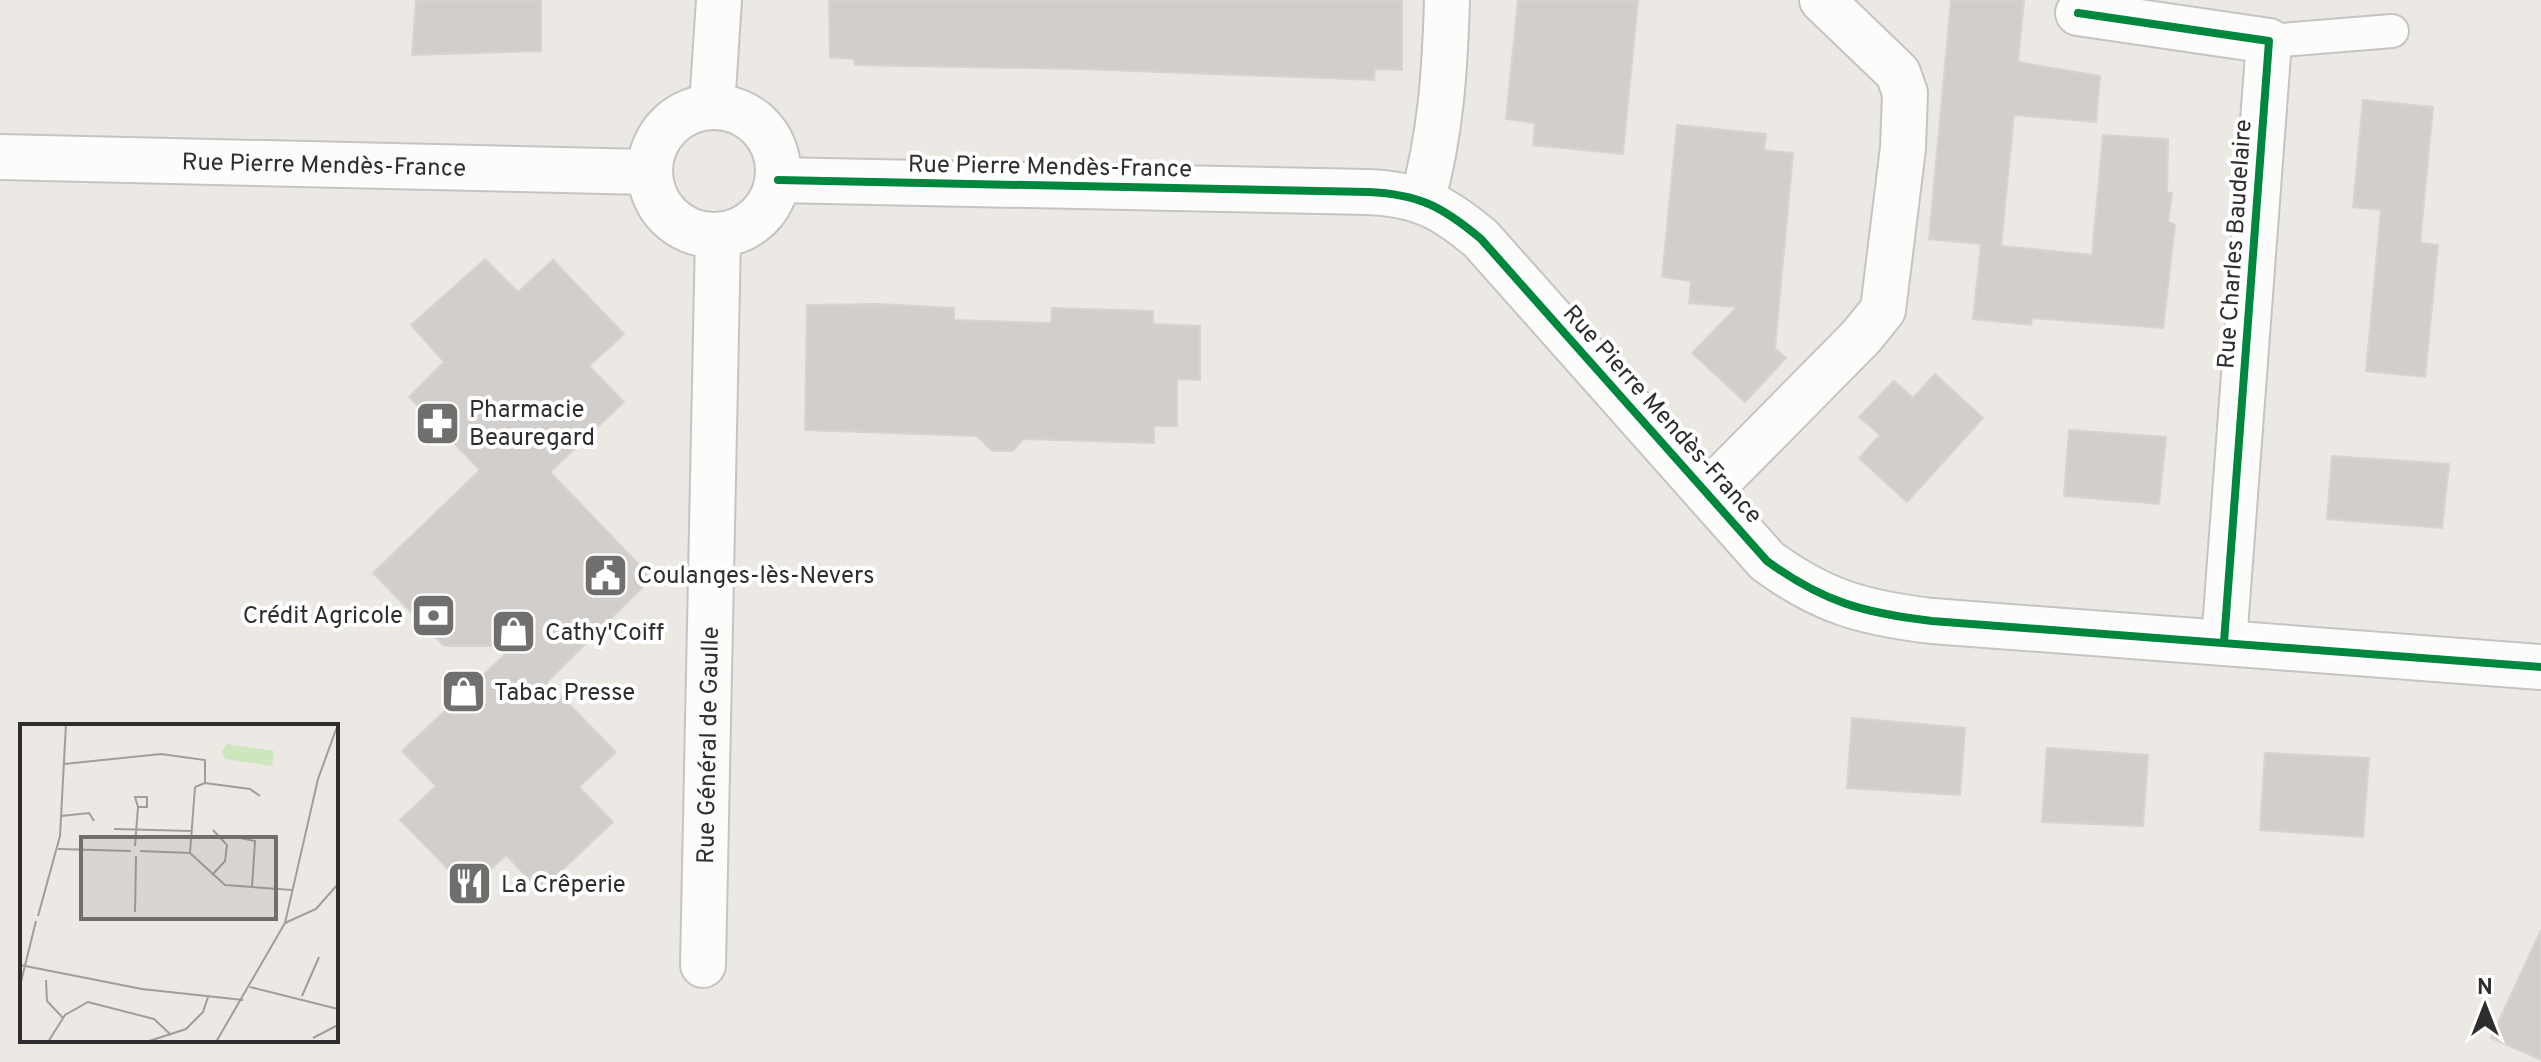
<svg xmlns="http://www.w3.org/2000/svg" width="2541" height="1062" font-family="Overpass,sans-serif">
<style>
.building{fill:#d1cecb;stroke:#d7d4d0;stroke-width:2}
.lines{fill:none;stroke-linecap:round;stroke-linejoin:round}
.lane-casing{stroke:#c5c4c5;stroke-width:36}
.street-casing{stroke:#c5c4c5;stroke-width:48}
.lane{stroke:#fcfcfb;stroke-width:32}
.street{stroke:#fcfcfb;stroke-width:44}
.cycleway-casing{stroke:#fff;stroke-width:13}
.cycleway{stroke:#00873e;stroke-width:8}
.labels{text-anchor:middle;stroke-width:8;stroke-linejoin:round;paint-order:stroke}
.street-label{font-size:24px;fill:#2e2e2e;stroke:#fff}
.poi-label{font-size:24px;fill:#2e2e2e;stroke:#fff;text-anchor:start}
.inset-road{fill:none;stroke:#a09e9b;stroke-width:2}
.view{fill:#706f6e;fill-opacity:0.15;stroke:#706f6e;stroke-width:4}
.inset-edge{fill:none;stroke:#2e2e2e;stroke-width:4}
</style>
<rect width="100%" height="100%" fill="#ece8e4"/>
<g class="building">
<polygon points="416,0 541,0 541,51 412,55"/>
<polygon points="829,0 1402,0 1402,70 1375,69 1374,80 1081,69 855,65 854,59 830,57"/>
<polygon points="1518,0 1638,0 1623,154 1533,145 1535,123 1506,119"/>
<polygon points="1951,0 2024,0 2018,62 2100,76 2096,122 2014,115 2001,246 2092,255 2103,135 2168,139 2167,193 2172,193 2168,221 2175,225 2163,328 2032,318 2031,325 1973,319 1981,244 1929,239"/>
<polygon points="2363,100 2433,107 2420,243 2438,245 2425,377 2366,371 2381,210 2353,207"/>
<polygon points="1677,125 1766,134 1764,150 1793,153 1775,348 1786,358 1745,402 1692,353 1737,307 1689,303 1691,281 1662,277"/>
<polygon points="485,259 518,292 553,260 624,334 589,366 624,402 550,472 652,578 547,682 616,752 579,787 613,822 540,891 506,855 469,890 400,820 436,786 402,751 514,646 444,646 373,573 480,470 409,397 444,362 411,325"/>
<polygon points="878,304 954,308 954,320 1051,323 1052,308 1153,311 1153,324 1200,326 1200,380 1177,379 1177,426 1154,426 1154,443 1023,439 1013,451 992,451 977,436 805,430 807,305"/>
<polygon points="1935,374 1983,418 1907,502 1859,458 1880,435 1859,417 1894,381 1913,398"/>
<polygon points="2069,430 2166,437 2159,504 2064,496"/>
<polygon points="2332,456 2449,464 2442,528 2327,519"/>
<polygon points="1852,718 1965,728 1960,795 1847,788"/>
<polygon points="2047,748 2148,755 2143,826 2042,822"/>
<polygon points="2265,753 2369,758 2363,837 2260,830"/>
<polygon points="2541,930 2541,1060 2491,1038"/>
</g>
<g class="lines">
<defs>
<polyline id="lane" points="2269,41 2392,31"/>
<g id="street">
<polyline points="2078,13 2269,41 2224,642"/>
<polyline points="712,106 719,0"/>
<circle cx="714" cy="171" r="64"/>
<path id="s1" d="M 0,157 L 648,172"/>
<path d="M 778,180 L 1368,192 C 1419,194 1443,207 1481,239 L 1767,561 C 1823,602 1864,613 1932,621 L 2541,667"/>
<path d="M 1422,201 C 1441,135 1445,68 1447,0"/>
<polyline points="1707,493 1861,337 1883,310 1903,148 1905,93 1898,73 1822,0"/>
<path id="s2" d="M 703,965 L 718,236"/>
</g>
</defs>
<use href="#lane" class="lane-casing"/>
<use href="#street" class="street-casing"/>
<use href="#lane" class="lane"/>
<use href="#street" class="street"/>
<defs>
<g id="cycleway">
<polyline points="2078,13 2269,41 2224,642"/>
<path d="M 778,180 L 1368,192 C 1419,194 1443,207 1481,239 L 1767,561 C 1823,602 1864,613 1932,621 L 2541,667"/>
</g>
</defs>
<use href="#cycleway" class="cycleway-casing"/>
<use href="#cycleway" class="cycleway"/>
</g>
<defs>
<symbol id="pharmacy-square" viewBox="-11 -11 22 22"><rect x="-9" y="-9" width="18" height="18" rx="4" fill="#706f6e" stroke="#fff"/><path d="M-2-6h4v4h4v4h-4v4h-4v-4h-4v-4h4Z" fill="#fff"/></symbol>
<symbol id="civic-square" viewBox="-11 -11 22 22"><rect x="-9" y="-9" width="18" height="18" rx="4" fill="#706f6e" stroke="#fff"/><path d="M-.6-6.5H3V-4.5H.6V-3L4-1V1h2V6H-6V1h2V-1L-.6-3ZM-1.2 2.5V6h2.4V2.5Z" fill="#fff"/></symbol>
<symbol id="bank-square" viewBox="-11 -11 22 22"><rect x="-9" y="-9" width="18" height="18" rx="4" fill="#706f6e" stroke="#fff"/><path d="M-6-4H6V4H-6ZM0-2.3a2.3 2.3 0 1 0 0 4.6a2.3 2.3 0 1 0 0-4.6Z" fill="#fff"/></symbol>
<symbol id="shop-square" viewBox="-11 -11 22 22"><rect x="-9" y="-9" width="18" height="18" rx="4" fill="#706f6e" stroke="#fff"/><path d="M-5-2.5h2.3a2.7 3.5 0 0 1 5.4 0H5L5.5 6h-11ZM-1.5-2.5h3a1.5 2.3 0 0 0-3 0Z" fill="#fff"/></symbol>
<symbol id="restaurant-square" viewBox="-11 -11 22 22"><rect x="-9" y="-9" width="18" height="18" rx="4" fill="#706f6e" stroke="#fff"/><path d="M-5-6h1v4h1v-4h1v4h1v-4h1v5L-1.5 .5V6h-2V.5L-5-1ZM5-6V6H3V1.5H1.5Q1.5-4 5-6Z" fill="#fff"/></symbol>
</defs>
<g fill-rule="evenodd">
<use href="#pharmacy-square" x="412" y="398" width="51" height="51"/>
<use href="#civic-square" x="580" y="550" width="51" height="51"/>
<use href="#bank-square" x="408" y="590" width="51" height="51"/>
<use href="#shop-square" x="488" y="606" width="51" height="51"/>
<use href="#shop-square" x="438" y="666" width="51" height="51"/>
<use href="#restaurant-square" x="444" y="858" width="51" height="51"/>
</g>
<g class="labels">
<g class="street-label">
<text dy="8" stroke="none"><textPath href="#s1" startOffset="324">Rue Pierre Mendès-France</textPath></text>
<text transform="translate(1050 166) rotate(1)" y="8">Rue Pierre Mendès-France</text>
<text transform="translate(2234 244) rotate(-86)" y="8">Rue Charles Baudelaire</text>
<text transform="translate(1663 414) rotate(48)" y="8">Rue Pierre Mendès-France</text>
<text dy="8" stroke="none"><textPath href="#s2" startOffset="220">Rue Général de Gaulle</textPath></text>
</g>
<g class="poi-label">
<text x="469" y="417">Pharmacie<tspan x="469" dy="28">Beauregard</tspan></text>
<text x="637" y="583">Coulanges-lès-Nevers</text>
<text x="403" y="623" text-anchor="end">Crédit Agricole</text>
<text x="545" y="640">Cathy'Coiff</text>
<text x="494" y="700">Tabac Presse</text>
<text x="501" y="892">La Crêperie</text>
</g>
</g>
<g transform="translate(20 724)">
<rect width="318" height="318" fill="#ece8e4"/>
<path d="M 207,20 L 254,27 L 252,42 L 206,35 L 201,28 Z" fill="#cee6be"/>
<path class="inset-road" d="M 44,40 L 141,30 L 185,36 L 185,59 L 175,63M 185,59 L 230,65 L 240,72M 41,92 L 69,89 L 74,97M 94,105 L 172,107M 220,114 L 235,117 L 232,163M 115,122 L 118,83 L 127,83 L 127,73 L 115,73 L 118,83M 38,125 L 111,127M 120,127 L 170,129 L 205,161 L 272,166M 170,129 L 175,63M 192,151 L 205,137 L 207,121 L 193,106M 115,188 L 116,132M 18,192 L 40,112 L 46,0M 265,199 L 296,185 L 318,160M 0,241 L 122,265 L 223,276M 26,256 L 27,277 L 43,294M 0,262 L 16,197M 230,263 L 318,285M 282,272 L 299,233M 293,314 L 318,301M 28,318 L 45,291 L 68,278 L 134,295 L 151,311M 126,318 L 166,305 L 183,288 L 188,273M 196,318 L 265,199 L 298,55 L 318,0"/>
<path class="view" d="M 61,113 L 256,113 L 256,195 L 61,195 Z"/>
<rect width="318" height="318" class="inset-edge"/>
</g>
<g transform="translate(2485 1006)" stroke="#ffffff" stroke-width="6" paint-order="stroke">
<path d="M0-6L14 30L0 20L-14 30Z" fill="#2e2e2e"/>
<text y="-12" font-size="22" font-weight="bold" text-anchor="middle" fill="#2e2e2e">N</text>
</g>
</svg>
